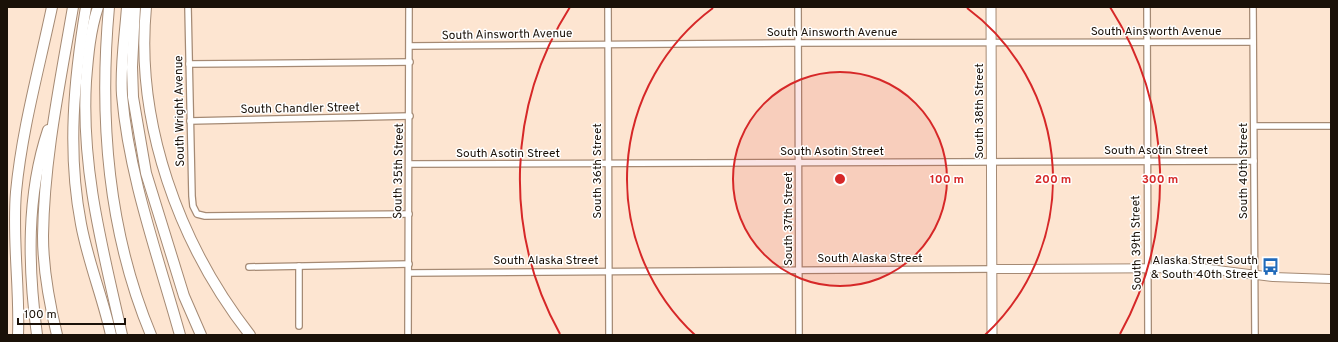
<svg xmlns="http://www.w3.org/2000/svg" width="1338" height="342" font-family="Overpass,sans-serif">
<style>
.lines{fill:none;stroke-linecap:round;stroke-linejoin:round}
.street-casing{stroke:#a58a74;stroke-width:8}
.secondary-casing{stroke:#a58a74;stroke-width:10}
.primary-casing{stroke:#a58a74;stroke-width:11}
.highway-casing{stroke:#a58a74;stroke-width:12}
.street{stroke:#fff;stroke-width:5.5}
.secondary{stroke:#fff;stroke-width:8}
.primary{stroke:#fff;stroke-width:9}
.highway{stroke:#fff;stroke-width:10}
.ring{fill:none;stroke:#d62828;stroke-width:2}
.labels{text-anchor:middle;stroke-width:3;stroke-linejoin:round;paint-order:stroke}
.street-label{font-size:12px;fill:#1a1108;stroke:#fff}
.poi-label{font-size:12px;fill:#1a1108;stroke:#fff;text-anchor:end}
.centre{fill:#d62828;stroke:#fff;stroke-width:2}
.ring-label{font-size:12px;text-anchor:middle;font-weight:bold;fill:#d62828;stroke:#fff;stroke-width:3;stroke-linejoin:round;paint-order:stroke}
</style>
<rect width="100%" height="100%" fill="#fde5d1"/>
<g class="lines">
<defs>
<g id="street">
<polyline points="188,7 192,196 193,206 197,214 205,216 409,214"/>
<polyline points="608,7 609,335"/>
<polyline points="798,7 799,335"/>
<polyline points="1147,7 1148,335"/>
<polyline points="1253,7 1255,335"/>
<polyline points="410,46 786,43 1253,42"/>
<polyline points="189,64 410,62"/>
<polyline points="190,121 410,116"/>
<polyline points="1254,126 1331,126"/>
<polyline points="409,164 1254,161"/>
<polyline points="299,266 299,326"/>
<polyline points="249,267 409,264"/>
<polyline points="409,273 992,269"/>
<polyline points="408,335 409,7"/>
</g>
<polyline id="secondary" points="992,269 1201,268 1273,277 1331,279"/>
<polyline id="primary" points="991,7 992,335"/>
<g id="highway">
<path d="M 86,7 C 74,80 67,151 81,224 C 88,262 103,298 111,335"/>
<path d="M 98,7 C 90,31 88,56 86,81 C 81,170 103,250 122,335"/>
<path d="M 109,7 C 99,117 108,232 151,335"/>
<path d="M 127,7 C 125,36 120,66 122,95 C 129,177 158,256 180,335"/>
<polyline points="135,7 132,67 133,97 146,173 184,296 201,335"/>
<path d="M 146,7 C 135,123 179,244 250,335"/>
<path d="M 18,335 C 20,288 12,240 16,192 C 22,129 39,69 52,7"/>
<path d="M 37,335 C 28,267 26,196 48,130"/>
<path d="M 57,335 C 49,302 43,269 43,236 C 44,159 60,83 73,7"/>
</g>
</defs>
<use href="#street" class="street-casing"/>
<use href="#secondary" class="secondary-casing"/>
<use href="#primary" class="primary-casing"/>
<use href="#highway" class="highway-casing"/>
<use href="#street" class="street"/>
<use href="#secondary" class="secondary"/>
<use href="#primary" class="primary"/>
<use href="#highway" class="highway"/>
</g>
<circle cx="840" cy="179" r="107" fill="#d62828" fill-opacity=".12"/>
<g class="ring">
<circle cx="840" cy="179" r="107"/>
<path d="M695 335A213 213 0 0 1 713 8M967 8A213 213 0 0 1 985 335"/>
<path d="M560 334A320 320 0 0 1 570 7M1110 7A320 320 0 0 1 1120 334"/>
</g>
<defs>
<symbol id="bus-bare" viewBox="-9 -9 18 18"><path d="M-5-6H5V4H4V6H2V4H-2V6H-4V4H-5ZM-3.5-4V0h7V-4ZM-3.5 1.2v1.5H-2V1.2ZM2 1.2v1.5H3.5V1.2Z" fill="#206aba" stroke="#fff" stroke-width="2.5" paint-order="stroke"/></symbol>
</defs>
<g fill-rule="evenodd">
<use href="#bus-bare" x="1258" y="254" width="25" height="25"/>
</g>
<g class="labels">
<g class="street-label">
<text x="1156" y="35">South Ainsworth Avenue</text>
<text x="832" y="36">South Ainsworth Avenue</text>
<text transform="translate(507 34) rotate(-1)" y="4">South Ainsworth Avenue</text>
<text transform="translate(300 108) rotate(-1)" y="4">South Chandler Street</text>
<text transform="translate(179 111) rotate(-91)" y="4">South Wright Avenue</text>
<text transform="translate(979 111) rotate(-90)" y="4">South 38th Street</text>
<text x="1156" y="154">South Asotin Street</text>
<text x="832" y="155">South Asotin Street</text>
<text x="508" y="157">South Asotin Street</text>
<text transform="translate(398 171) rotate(-89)" y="4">South 35th Street</text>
<text transform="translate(597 171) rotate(-90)" y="4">South 36th Street</text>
<text transform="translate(1243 171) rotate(-90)" y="4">South 40th Street</text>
<text transform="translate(788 219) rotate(-90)" y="4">South 37th Street</text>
<text transform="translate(1136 243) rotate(-91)" y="4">South 39th Street</text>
<text x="870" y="262">South Alaska Street</text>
<text x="546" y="264">South Alaska Street</text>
</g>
<g class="poi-label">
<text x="1258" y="264">Alaska Street South<tspan x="1258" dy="14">&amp; South 40th Street</tspan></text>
</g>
</g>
<circle cx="840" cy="179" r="6" class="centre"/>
<g class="ring-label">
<text x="947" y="183">100 m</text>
<text x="1053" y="183">200 m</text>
<text x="1160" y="183">300 m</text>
</g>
<rect width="1338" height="342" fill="none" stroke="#1a1108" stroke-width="16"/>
<path d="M18 318v6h107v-6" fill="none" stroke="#1a1108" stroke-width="2"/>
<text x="24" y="318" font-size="12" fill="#1a1108" stroke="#ffffff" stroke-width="3" paint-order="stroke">100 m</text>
</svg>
